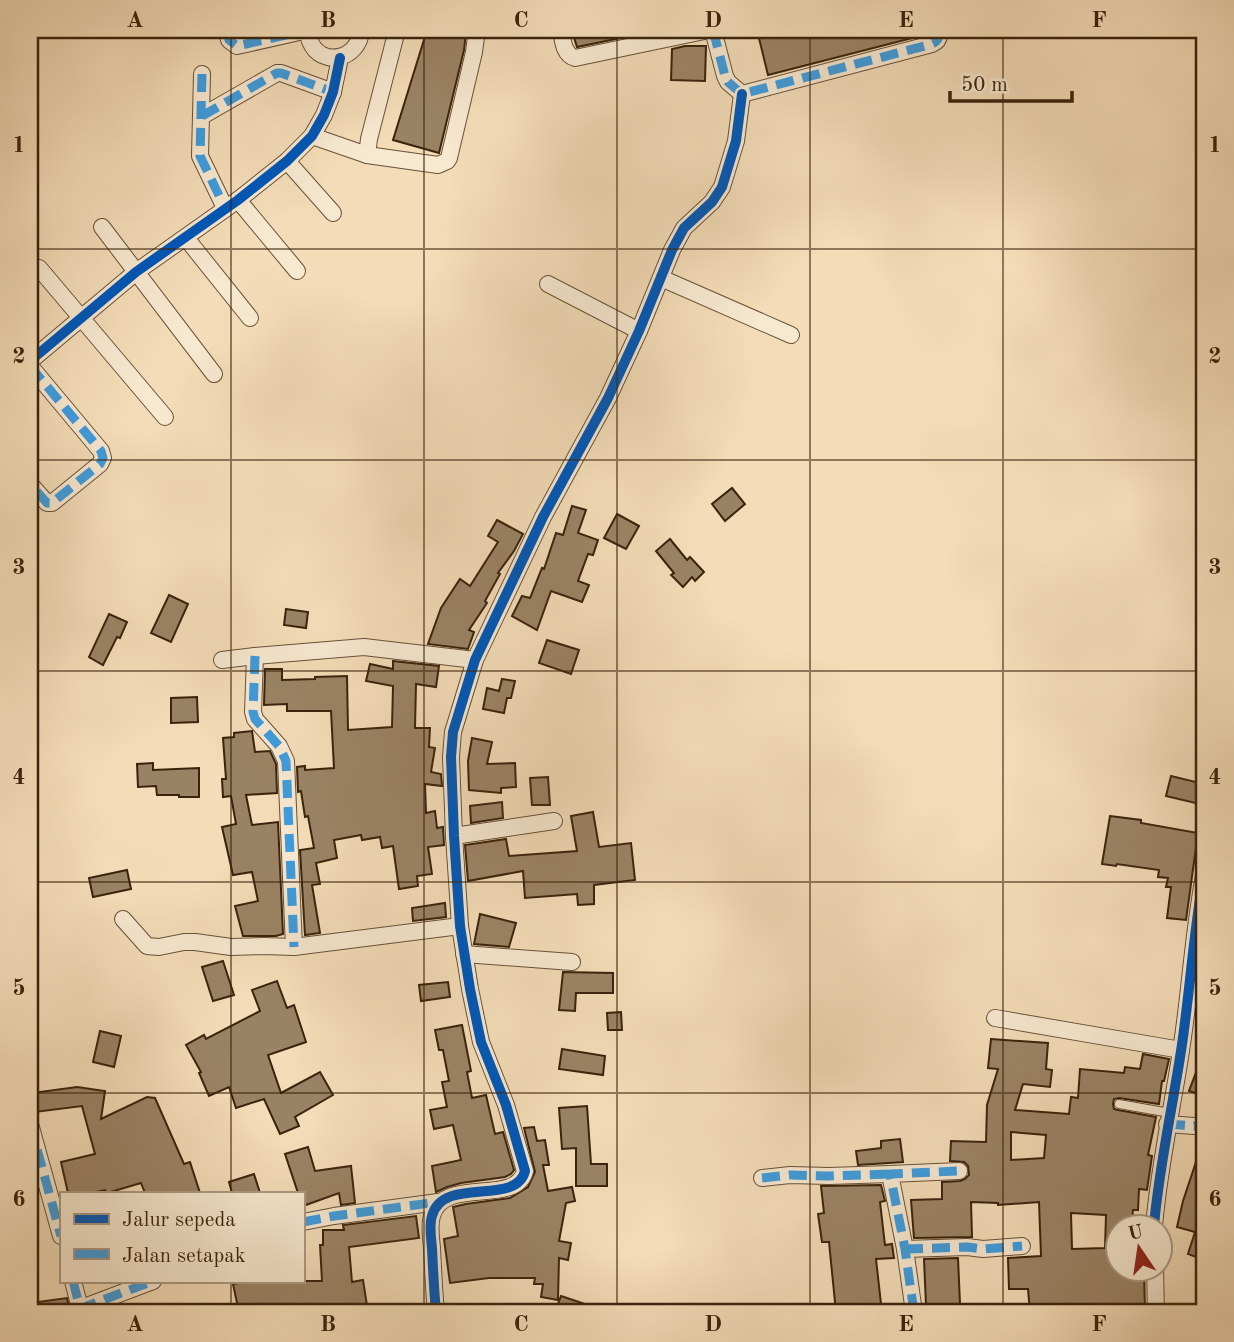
<svg xmlns="http://www.w3.org/2000/svg" width="1234" height="1342" font-family="'Old Standard TT',serif">
<style>
.building{fill:#9a8365;stroke:#3a230c;stroke-width:2;fill-rule:evenodd}
.lines{fill:none;stroke-linecap:round;stroke-linejoin:round}
.service-casing{stroke:#685137;stroke-width:10}
.minor-casing{stroke:#685137;stroke-width:18}
.service{stroke:#f7e8d0;stroke-width:8}
.minor{stroke:#f7e8d0;stroke-width:16}
.quiet{stroke:#3e9cde;stroke-width:9;stroke-dasharray:18 9;stroke-linecap:butt}
.cycleway-casing{stroke:#f7e8d0;stroke-width:15}
.cycleway{stroke:#0057b8;stroke-width:10}
.grid{fill:none;stroke:#3a230c;stroke-width:2;stroke-opacity:0.55}
.neatline{fill:none;stroke:#3a230c;stroke-width:2.5}
.grid-label{font-size:23px;text-anchor:middle;font-weight:bold;fill:#3a230c}
</style>
<rect width="100%" height="100%" fill="#f3dcb7"/>
<filter id="stains"><feTurbulence type="fractalNoise" baseFrequency=".00286" numOctaves="4"/><feColorMatrix values="0 0 0 0 .2 0 0 0 0 .09 0 0 0 0 .02 0 0 0 .5 -.17"/></filter>
<radialGradient id="worn" r=".72"><stop offset=".6" stop-color="#630" stop-opacity="0"/><stop offset="1" stop-color="#630" stop-opacity=".3"/></radialGradient>
<g class="building">
<polygon points="427,30 455,30 466,33 464,50 439,153 393,140"/>
<polygon points="579,30 640,30 640,34 577,47 572,31"/>
<polygon points="757,30 928,30 928,34 768,75"/>
<polygon points="685,46 706,46 705,81 671,80 672,49"/>
<polygon points="732,488 745,504 725,521 712,504"/>
<polygon points="572,506 586,510 578,533 598,540 593,555 588,554 578,581 589,585 582,602 551,591 537,630 512,616 522,596 530,598 542,568 544,569 556,533 563,535"/>
<polygon points="617,514 639,526 626,549 604,538"/>
<polygon points="497,520 523,534 514,551 498,573 500,574 485,601 487,603 469,630 474,632 468,649 428,644 441,608 460,579 470,586 498,542 488,536"/>
<polygon points="670,539 687,560 690,557 704,572 695,581 692,577 683,587 671,575 674,573 656,551"/>
<polygon points="169,595 188,604 171,642 151,633"/>
<polygon points="286,609 308,612 306,628 284,625"/>
<polygon points="109,614 127,622 120,638 117,637 103,665 89,657"/>
<polygon points="547,640 579,650 571,674 539,663"/>
<polygon points="393,661 439,666 436,687 416,684 415,728 430,728 429,747 435,748 431,772 441,774 442,786 425,784 426,813 435,811 437,828 443,827 444,845 428,847 432,874 417,876 418,886 399,889 393,846 382,848 380,837 362,840 361,835 334,840 337,858 316,863 320,884 312,885 320,933 305,935 300,850 314,848 308,816 305,817 301,791 298,792 297,767 305,766 305,770 334,768 331,711 287,711 287,704 264,705 265,669 282,669 282,680 315,679 315,677 347,676 348,730 392,727 393,686 366,681 370,664 393,669"/>
<polygon points="502,679 515,681 511,698 507,698 504,713 483,709 487,688 499,691"/>
<polygon points="197,697 198,722 171,723 171,698"/>
<polygon points="252,731 255,752 270,751 276,764 277,793 246,795 252,825 278,822 283,934 276,936 243,936 235,906 258,901 252,872 233,875 222,827 236,824 231,796 223,797 222,779 226,779 223,738 234,737 234,733"/>
<polygon points="472,738 492,742 487,764 515,763 516,787 501,788 501,793 469,790 468,761"/>
<polygon points="153,763 153,770 199,768 199,797 179,797 179,795 157,795 156,786 138,787 137,764"/>
<polygon points="1171,776 1204,784 1204,805 1166,796"/>
<polygon points="548,777 550,805 532,805 530,778"/>
<polygon points="502,802 503,818 471,823 470,806"/>
<polygon points="593,812 599,847 631,843 635,880 594,885 594,904 578,905 577,894 525,898 523,871 468,881 465,845 506,839 509,856 577,851 571,816"/>
<polygon points="1110,816 1141,820 1141,823 1198,833 1186,920 1167,918 1171,887 1166,887 1168,878 1158,877 1159,870 1117,864 1116,866 1102,864"/>
<polygon points="127,870 131,889 93,897 89,878"/>
<polygon points="445,903 446,917 413,921 412,908"/>
<polygon points="480,914 516,923 509,947 474,944"/>
<polygon points="223,961 234,995 213,1001 202,967"/>
<polygon points="563,972 613,973 613,993 576,993 575,1011 559,1010"/>
<polygon points="277,981 287,1008 294,1005 306,1042 268,1055 281,1093 320,1072 333,1095 295,1117 299,1126 280,1134 264,1099 236,1108 229,1087 209,1096 199,1073 201,1072 186,1045 204,1035 206,1039 260,1011 252,990"/>
<polygon points="448,982 450,997 421,1001 419,985"/>
<polygon points="621,1012 622,1030 608,1030 607,1013"/>
<polygon points="462,1025 471,1071 467,1072 472,1098 486,1095 495,1134 503,1132 514,1170 511,1174 505,1177 461,1183 447,1187 436,1192 432,1166 461,1160 453,1125 434,1129 430,1110 447,1107 442,1082 449,1081 443,1050 439,1050 435,1030"/>
<polygon points="100,1031 121,1036 114,1067 93,1062"/>
<path d="M 991,1039 L 1048,1043 L 1046,1069 L 1052,1070 L 1050,1087 L 1023,1084 L 1015,1110 L 1069,1114 L 1071,1097 L 1078,1098 L 1080,1069 L 1124,1073 L 1125,1067 L 1140,1069 L 1143,1054 L 1169,1059 L 1164,1081 L 1162,1081 L 1159,1104 L 1119,1098 L 1114,1099 L 1113,1104 L 1114,1109 L 1118,1110 L 1156,1117 L 1148,1155 L 1152,1156 L 1147,1190 L 1139,1189 L 1138,1210 L 1133,1210 L 1132,1220 L 1123,1220 L 1123,1227 L 1118,1227 L 1118,1269 L 1144,1269 L 1145,1312 L 1030,1312 L 1028,1289 L 1009,1289 L 1008,1258 L 1041,1256 L 1039,1202 L 998,1205 L 998,1203 L 971,1202 L 972,1237 L 914,1238 L 911,1200 L 942,1199 L 942,1182 L 960,1181 L 965,1179 L 969,1175 L 968,1166 L 964,1162 L 950,1161 L 951,1141 L 986,1142 L 987,1105 L 998,1069 L 988,1068 ZM 1011,1132 L 1046,1135 L 1044,1158 L 1011,1160 ZM 1071,1213 L 1106,1215 L 1105,1248 L 1072,1249 Z"/>
<polygon points="562,1049 605,1056 603,1075 559,1069"/>
<polygon points="1203,1054 1204,1054 1204,1096 1189,1091"/>
<polygon points="77,1087 105,1091 101,1119 147,1097 155,1098 184,1164 190,1162 200,1193 145,1193 141,1183 107,1193 105,1190 91,1193 68,1193 61,1162 95,1154 82,1106 35,1112 32,1093"/>
<polygon points="587,1106 591,1164 607,1164 607,1186 576,1186 576,1148 562,1149 559,1108"/>
<polygon points="534,1127 537,1141 545,1140 549,1165 543,1165 548,1191 572,1187 575,1201 566,1203 559,1241 571,1243 568,1260 559,1258 558,1300 541,1297 543,1284 534,1284 535,1278 489,1278 450,1283 444,1239 458,1236 453,1207 466,1204 510,1198 528,1187 535,1172 524,1128"/>
<polygon points="900,1139 903,1162 858,1165 856,1151 881,1148 881,1141"/>
<polygon points="1202,1144 1204,1144 1204,1260 1188,1254 1195,1232 1177,1227 1183,1201"/>
<polygon points="308,1147 315,1171 351,1166 355,1203 341,1205 339,1193 303,1206 303,1193 298,1193 285,1154"/>
<polygon points="254,1174 260,1193 232,1193 229,1182"/>
<polygon points="881,1185 885,1201 880,1202 885,1245 892,1244 894,1258 876,1259 881,1304 879,1305 880,1312 836,1312 829,1242 822,1242 818,1214 824,1213 821,1186"/>
<polygon points="416,1216 419,1238 349,1247 352,1282 363,1280 368,1312 239,1312 233,1284 251,1281 322,1281 320,1245 323,1245 323,1230 344,1230 343,1225"/>
<polygon points="958,1258 960,1304 926,1305 924,1259"/>
<polygon points="561,1296 603,1310 602,1312 555,1312"/>
<polygon points="67,1298 70,1312 30,1312 30,1303"/>
</g>
<g class="lines">
<defs>
<polyline id="service" points="1119,1104 1170,1113"/>
<g id="minor">
<polyline points="227,30 229,40 237,46 308,30"/>
<path d="M 308,30 C 308,31 309,40 310,41 C 321,69 360,59 361,30"/>
<polyline points="397,30 369,139 367,155 438,165 447,161 449,158 474,52 477,30"/>
<path d="M 561,30 C 563,40 563,54 575,58 L 709,30"/>
<path d="M 713,30 L 725,76 L 728,82 L 742,94 L 932,44 C 939,41 940,37 938,30"/>
<polyline points="202,74 200,156 225,208"/>
<polyline points="202,116 277,73 281,73 333,92"/>
<polyline points="312,136 367,155"/>
<polyline points="287,161 333,213"/>
<polyline points="238,200 297,271"/>
<polyline points="102,227 214,374"/>
<polyline points="186,238 250,318"/>
<polyline points="39,268 165,417"/>
<polyline points="661,278 791,335"/>
<polyline points="548,284 639,331"/>
<polyline points="30,361 136,272 238,200 287,161 312,136 324,115 333,92 340,58"/>
<polyline points="30,366 101,451 103,458 100,464 52,503 47,503 30,484"/>
<polyline points="255,656 253,712 255,719 279,746 286,761 294,947"/>
<polyline points="222,660 255,656 364,647 475,660"/>
<polyline points="454,836 554,821"/>
<polyline points="123,919 147,946 159,947 184,942 195,942 231,947 264,946 294,947 460,926"/>
<polyline points="464,954 572,962"/>
<polyline points="995,1018 1181,1050"/>
<polyline points="30,1124 61,1236"/>
<polyline points="1167,1124 1194,1126 1204,1124"/>
<polyline points="762,1178 790,1175 829,1176 890,1174"/>
<polyline points="303,1222 334,1216 438,1202"/>
<path d="M 1154,1226 C 1159,1167 1172,1110 1181,1051 C 1190,993 1193,934 1204,875"/>
<polyline points="905,1249 967,1247 983,1249 1022,1246"/>
<polyline points="1155,1268 1156,1312"/>
<polyline points="73,1281 81,1312"/>
<polyline points="81,1312 87,1306 153,1281"/>
<path d="M 436,1312 C 434,1291 433,1269 432,1248 C 431,1238 429,1225 432,1216 C 443,1175 516,1207 525,1171 L 506,1105 L 481,1042 L 470,989 L 460,926 L 454,836 L 451,757 L 453,732 L 475,660 L 543,517 L 608,398 L 639,331 L 672,250 L 684,228 L 712,202 L 722,187 L 736,141 L 742,94"/>
<polyline points="914,1312 905,1249 890,1174 959,1171"/>
</g>
</defs>
<use href="#service" class="service-casing"/>
<use href="#minor" class="minor-casing"/>
<use href="#service" class="service"/>
<use href="#minor" class="minor"/>
<g class="quiet">
<polyline points="227,30 229,40 237,46 308,30"/>
<path d="M 713,30 L 725,76 L 728,82 L 742,94 L 932,44 C 939,41 940,37 938,30"/>
<polyline points="202,74 200,156 225,208"/>
<polyline points="202,116 277,73 281,73 333,92"/>
<polyline points="30,366 101,451 103,458 100,464 52,503 47,503 30,484"/>
<polyline points="255,656 253,712 255,719 279,746 286,761 294,947"/>
<polyline points="30,1124 61,1236"/>
<polyline points="1167,1124 1194,1126 1204,1124"/>
<polyline points="762,1178 790,1175 829,1176 890,1174"/>
<polyline points="303,1222 334,1216 438,1202"/>
<polyline points="905,1249 967,1247 983,1249 1022,1246"/>
<polyline points="73,1281 81,1312"/>
<polyline points="81,1312 87,1306 153,1281"/>
<polyline points="914,1312 905,1249 890,1174 959,1171"/>
</g>
<defs>
<g id="cycleway">
<polyline points="30,361 136,272 238,200 287,161 312,136 324,115 333,92 340,58"/>
<path d="M 1154,1226 C 1159,1167 1172,1110 1181,1051 C 1190,993 1193,934 1204,875"/>
<path d="M 436,1312 C 434,1291 433,1269 432,1248 C 431,1238 429,1225 432,1216 C 443,1175 516,1207 525,1171 L 506,1105 L 481,1042 L 470,989 L 460,926 L 454,836 L 451,757 L 453,732 L 475,660 L 543,517 L 608,398 L 639,331 L 672,250 L 684,228 L 712,202 L 722,187 L 736,141 L 742,94"/>
</g>
</defs>
<use href="#cycleway" class="cycleway-casing"/>
<use href="#cycleway" class="cycleway"/>
</g>
<path class="grid" d="M 231,30 L 231,1193M 424,30 L 424,1312M 617,30 L 617,1312M 810,30 L 810,1312M 1003,30 L 1003,1312M 30,249 L 1204,249M 30,460 L 1204,460M 30,671 L 1204,671M 30,882 L 1204,882M 30,1093 L 1204,1093M 231,1281 L 231,1312"/>
<rect width="1234" height="1342" fill="none" stroke="#f3dcb7" stroke-width="77"/>
<rect x="60" y="1192" width="245" height="91" fill="#f7e8d0" stroke="#ab9982" stroke-width="2"/>
<rect x="74" y="1214" width="35" height="10" fill="#0057b8" stroke="#ab9982" stroke-width="2"/>
<text x="122" y="1226" font-size="21" fill="#3a230c">Jalur sepeda</text>
<rect x="74" y="1249" width="35" height="10" fill="#3e9cde" stroke="#ab9982" stroke-width="2"/>
<text x="122" y="1262" font-size="21" fill="#3a230c">Jalan setapak</text>
<g transform="translate(1139 1248) rotate(347)"><circle r="33" fill="#f7e8d0" stroke="#ab9982" stroke-width="2"/>
<path d="M0-5L12 26L0 18L-12 26Z" fill="#8f2418"/>
<text y="-10" font-size="19" font-weight="bold" text-anchor="middle" fill="#3a230c">U</text>
</g>
<path d="M950 91v10h122v-10" fill="none" stroke="#3a230c" stroke-width="3.5"/>
<text x="961" y="91" font-size="21" fill="#3a230c" stroke="#f7e8d0" stroke-width="5" paint-order="stroke">50 m</text>
<rect x="38" y="38" width="1158" height="1266" class="neatline"/>
<g class="grid-label">
<text x="135" y="27">A</text>
<text x="328" y="27">B</text>
<text x="521" y="27">C</text>
<text x="713" y="27">D</text>
<text x="906" y="27">E</text>
<text x="1099" y="27">F</text>
<text x="19" y="152">1</text>
<text x="1215" y="152">1</text>
<text x="19" y="363">2</text>
<text x="1215" y="363">2</text>
<text x="19" y="574">3</text>
<text x="1215" y="574">3</text>
<text x="19" y="784">4</text>
<text x="1215" y="784">4</text>
<text x="19" y="995">5</text>
<text x="1215" y="995">5</text>
<text x="19" y="1206">6</text>
<text x="1215" y="1206">6</text>
<text x="135" y="1331">A</text>
<text x="328" y="1331">B</text>
<text x="521" y="1331">C</text>
<text x="713" y="1331">D</text>
<text x="906" y="1331">E</text>
<text x="1099" y="1331">F</text>
</g>
<rect width="100%" height="100%" filter="url(#stains)"/>
<rect width="100%" height="100%" fill="url(#worn)"/>
</svg>
